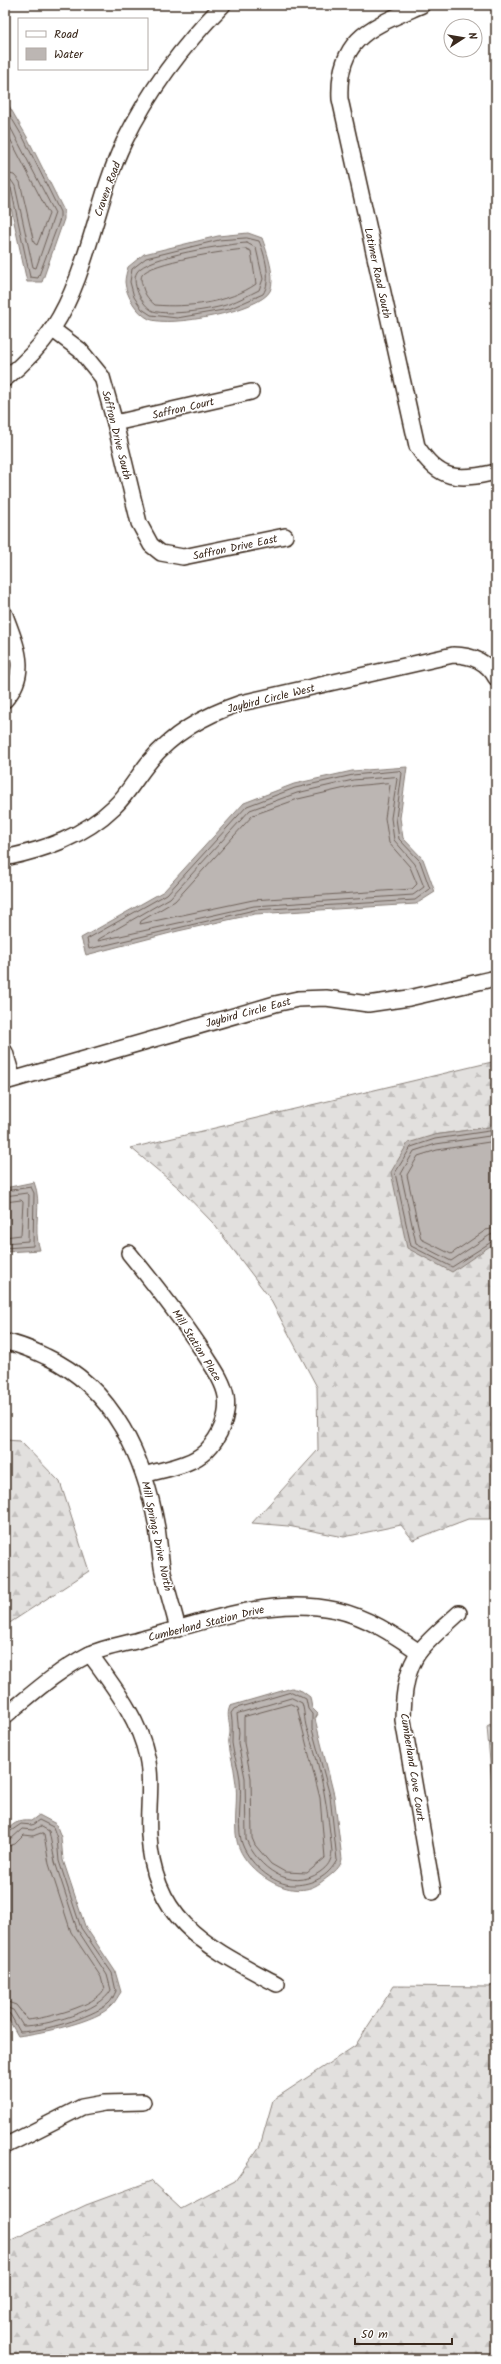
<svg xmlns="http://www.w3.org/2000/svg" width="501" height="2364" font-family="Kalam,sans-serif">
<style>
.forest{fill:url(#forest-firs);stroke:#8e857e}
.water{fill:#bcb6b3;stroke:#887e77}
.lines{fill:none;stroke-linecap:round;stroke-linejoin:round}
.shore{stroke:#6f625a;stroke-width:1}
.minor-casing{stroke:#3b2a1e;stroke-width:18}
.minor{stroke:#fff;stroke-width:15}
.labels{text-anchor:middle;stroke-width:3;stroke-linejoin:round;paint-order:stroke}
.street-label{font-size:11px;fill:#3b2a1e;stroke:#fff}
</style>
<defs>
<pattern id="forest-firs" width="22" height="20" patternUnits="userSpaceOnUse"><rect width="22" height="20" fill="#e2e0de"/><path d="M5 1l3.5 6h-7zM16 11l3.5 6h-7z" fill="#c3c0be"/></pattern>
</defs>
<rect width="100%" height="100%" fill="#fff"/>
<filter id="ink" filterUnits="userSpaceOnUse"><feTurbulence type="fractalNoise" baseFrequency=".025" numOctaves="2"/><feDisplacementMap in="SourceGraphic" scale="8" xChannelSelector="R" yChannelSelector="G"/><feConvolveMatrix kernelMatrix="1 2 1 2 8 2 1 2 1" color-interpolation-filters="sRGB"/></filter>
<g filter="url(#ink)">
<g class="forest">
<polygon points="496,1061 496,1126 434,1135 494,1243 496,1242 496,1519 468,1519 413,1540 401,1525 344,1537 288,1526 252,1523 318,1450 317,1387 269,1297 213,1223 179,1188 131,1148"/>
<polygon points="5,1440 20,1441 60,1482 89,1571 5,1626"/>
<polygon points="496,1721 496,1804 492,1785 487,1726"/>
<polygon points="496,1981 496,2359 5,2359 5,2243 86,2205 151,2181 181,2209 235,2181 260,2146 273,2100 355,2046 394,1986 490,1987"/>
</g>
<g class="water">
<polygon points="5,99 27,137 64,211 64,219 42,282 27,282 5,180"/>
<path d="M 248,233 L 262,238 C 267,252 276,277 270,291 C 260,311 169,328 149,319 C 137,313 126,296 125,282 C 125,277 127,271 128,267 L 144,254 L 218,236 Z"/>
<polygon points="407,767 400,818 403,838 423,859 435,892 416,904 255,914 178,931 86,955 81,938 164,891 244,803 294,784 352,771"/>
<polygon points="496,1126 496,1242 452,1272 407,1248 391,1172 408,1143 434,1135"/>
<path d="M 34,1182 C 43,1204 32,1228 40,1250 L 5,1252 L 5,1188 Z"/>
<path d="M 292,1688 L 302,1691 L 310,1697 L 312,1708 L 318,1714 L 315,1719 L 334,1795 L 342,1859 C 341,1869 328,1877 320,1883 C 292,1904 243,1871 237,1841 C 233,1820 239,1798 235,1777 C 234,1766 230,1755 229,1744 C 228,1740 230,1736 230,1732 C 230,1722 226,1715 230,1706 Z"/>
<path d="M 39,1815 L 56,1824 L 61,1837 L 63,1860 L 85,1926 L 115,1971 L 121,1992 C 118,1996 116,2001 112,2005 C 98,2022 40,2033 18,2036 L 5,2013 L 5,1834 C 12,1823 18,1820 31,1821 Z"/>
</g>
<g class="lines">
<g class="shore">
<polyline points="5,107 24,139 60,212 60,219 38,278 30,277 11,188 5,184"/>
<polyline points="5,117 55,213 36,268 33,267 15,186 11,180 5,179"/>
<polyline points="5,129 49,214 37,245 34,243 20,182 14,175 5,173"/>
<path d="M 247,238 L 259,241 C 265,254 272,281 263,294 L 229,309 L 177,318 L 151,315 L 142,309 L 134,297 L 130,282 L 132,269 L 146,258 L 219,240 Z"/>
<path d="M 247,243 L 256,248 L 263,279 L 259,290 C 249,295 239,300 229,304 C 212,310 170,316 153,311 C 147,308 142,301 139,295 C 136,289 133,278 137,272 C 146,256 228,244 247,243 Z"/>
<path d="M 246,249 L 251,251 L 256,284 C 229,303 187,308 155,305 C 149,300 145,295 143,288 C 142,284 140,279 142,275 C 149,262 229,250 246,249 Z"/>
<polygon points="400,771 402,773 396,818 399,839 420,861 430,889 415,900 254,910 89,949 87,939 167,894 247,806 295,788 353,775"/>
<polygon points="395,777 397,779 391,818 394,840 415,864 424,887 413,895 254,906 98,941 99,939 170,898 250,810 297,793 353,780"/>
<polygon points="388,783 390,785 385,818 389,843 410,867 417,884 412,889 253,900 140,924 141,921 175,901 253,815 298,799 354,786"/>
<polyline points="496,1130 435,1139 411,1147 395,1173 411,1246 452,1267 496,1239"/>
<polyline points="496,1135 436,1144 414,1151 401,1174 416,1243 451,1261 490,1235 496,1234"/>
<polyline points="496,1141 437,1150 418,1156 407,1175 421,1239 451,1254 486,1230 496,1228"/>
<polyline points="5,1191 31,1187 34,1193 33,1246 5,1248"/>
<polyline points="5,1196 27,1193 29,1195 28,1241 5,1243"/>
<polyline points="5,1202 21,1200 23,1202 21,1235 5,1237"/>
<path d="M 292,1692 L 306,1699 L 308,1709 L 312,1714 L 312,1729 L 330,1796 L 337,1860 C 328,1877 313,1884 295,1885 C 273,1886 246,1861 241,1840 C 237,1821 242,1799 240,1779 C 239,1767 233,1755 232,1743 C 232,1732 233,1723 231,1713 L 234,1709 Z"/>
<path d="M 292,1698 L 302,1703 C 305,1712 304,1723 308,1732 C 322,1770 328,1811 332,1852 C 331,1862 328,1866 320,1872 C 291,1893 257,1867 246,1839 L 245,1778 L 238,1743 L 239,1733 L 237,1714 Z"/>
<polygon points="291,1704 297,1707 320,1798 325,1858 307,1873 285,1872 271,1864 255,1845 252,1838 251,1778 244,1743 244,1717"/>
<path d="M 5,1835 L 21,1824 L 32,1825 L 39,1820 L 53,1827 L 57,1838 L 59,1861 L 81,1928 L 112,1973 L 116,1991 C 114,1995 112,2001 108,2004 C 90,2018 44,2031 20,2032 L 10,2014 L 5,2012"/>
<path d="M 5,1841 L 11,1839 L 22,1829 L 33,1830 L 40,1826 L 49,1831 L 55,1862 L 77,1929 L 107,1975 L 111,1990 C 101,2011 45,2026 23,2026 L 13,2010 L 5,2007"/>
<path d="M 5,1847 L 15,1844 L 24,1835 L 33,1836 L 41,1833 L 44,1835 L 49,1864 L 71,1932 L 101,1977 L 104,1989 C 97,2006 46,2018 28,2020 L 16,2005 L 5,2001"/>
</g>
<defs>
<g id="minor">
<path d="M 422,5 C 372,27 337,37 340,99 L 417,446 C 439,481 458,481 496,472"/>
<polyline points="52,329 80,350 102,377 115,423 139,523 151,545 161,553 183,557 285,536"/>
<path d="M 5,379 C 22,365 40,347 53,328 C 88,275 96,200 124,142 C 149,91 183,45 223,5"/>
<polyline points="115,423 251,392"/>
<path d="M 5,615 C 16,646 30,672 5,700"/>
<path d="M 5,858 C 46,849 83,837 114,807 C 128,794 137,776 150,761 C 174,732 205,715 241,703 L 453,655 C 471,655 487,661 496,678"/>
<polyline points="5,1052 13,1079"/>
<polyline points="5,1082 275,1004 298,999 326,998 368,1004 409,998 496,978"/>
<path d="M 129,1253 C 156,1286 181,1318 204,1353 C 212,1366 223,1380 226,1396 C 229,1416 220,1437 206,1451 C 191,1466 163,1469 144,1475"/>
<path d="M 5,1342 C 20,1344 34,1351 47,1357 C 114,1388 145,1459 157,1528 C 159,1541 160,1554 162,1567 C 166,1588 173,1608 178,1629"/>
<path d="M 90,1654 C 113,1686 139,1718 147,1757 C 153,1783 147,1809 149,1835 C 153,1923 210,1948 277,1984"/>
<path d="M 5,1716 C 32,1694 57,1671 88,1655 C 104,1647 126,1644 143,1639 C 203,1621 274,1596 336,1610 C 367,1617 393,1634 419,1652"/>
<path d="M 433,1892 L 403,1720 C 403,1698 405,1671 419,1652 C 430,1638 446,1625 459,1613"/>
<polyline points="5,2146 82,2107 104,2103 143,2102"/>
</g>
</defs>
<use href="#minor" class="minor-casing"/>
<use href="#minor" class="minor"/>
</g>
</g>
<g class="labels">
<g class="street-label">
<text transform="translate(107 189) rotate(-70)" y="4">Craven Road</text>
<text transform="translate(378 273) rotate(78)" y="4">Latimer Road South</text>
<text transform="translate(183 408) rotate(-13)" y="4">Saffron Court</text>
<text transform="translate(117 435) rotate(76)" y="4">Saffron Drive South</text>
<text transform="translate(235 547) rotate(-12)" y="4">Saffron Drive East</text>
<text transform="translate(271 698) rotate(-14)" y="4">Jaybird Circle West</text>
<text transform="translate(248 1012) rotate(-15)" y="4">Jaybird Circle East</text>
<text transform="translate(197 1345) rotate(58)" y="4">Mill Station Place</text>
<text transform="translate(157 1536) rotate(78)" y="4">Mill Springs Drive North</text>
<text transform="translate(206 1623) rotate(-14)" y="4">Cumberland Station Drive</text>
<text transform="translate(413 1767) rotate(81)" y="4">Cumberland Cove Court</text>
</g>
</g>
<rect width="501" height="2364" fill="none" stroke="#fff" stroke-width="20"/>
<rect x="10" y="10" width="481" height="2344" fill="none" stroke="#3b2a1e" stroke-width="1.5" filter="url(#ink)"/>
<rect x="18" y="18" width="130" height="52" fill="#ffffff" stroke="#b1aaa5"/>
<rect x="26" y="31" width="20" height="6" fill="#ffffff" stroke="#b1aaa5"/>
<text x="54" y="38" font-size="12" fill="#3b2a1e">Road</text>
<rect x="26" y="48" width="20" height="12" fill="#bcb6b3" stroke="#b1aaa5"/>
<text x="54" y="58" font-size="12" fill="#3b2a1e">Water</text>
<g transform="translate(463 38) rotate(78)"><circle r="19" fill="#ffffff" stroke="#b1aaa5"/>
<path d="M0-3L7 15L0 10L-7 15Z" fill="#3b2a1e"/>
<text y="-6" font-size="11" font-weight="bold" text-anchor="middle" fill="#3b2a1e">N</text>
</g>
<path d="M355 2338v6h97v-6" fill="none" stroke="#3b2a1e" stroke-width="2"/>
<text x="361" y="2338" font-size="12" fill="#3b2a1e" stroke="#ffffff" stroke-width="3" paint-order="stroke">50 m</text>
</svg>
